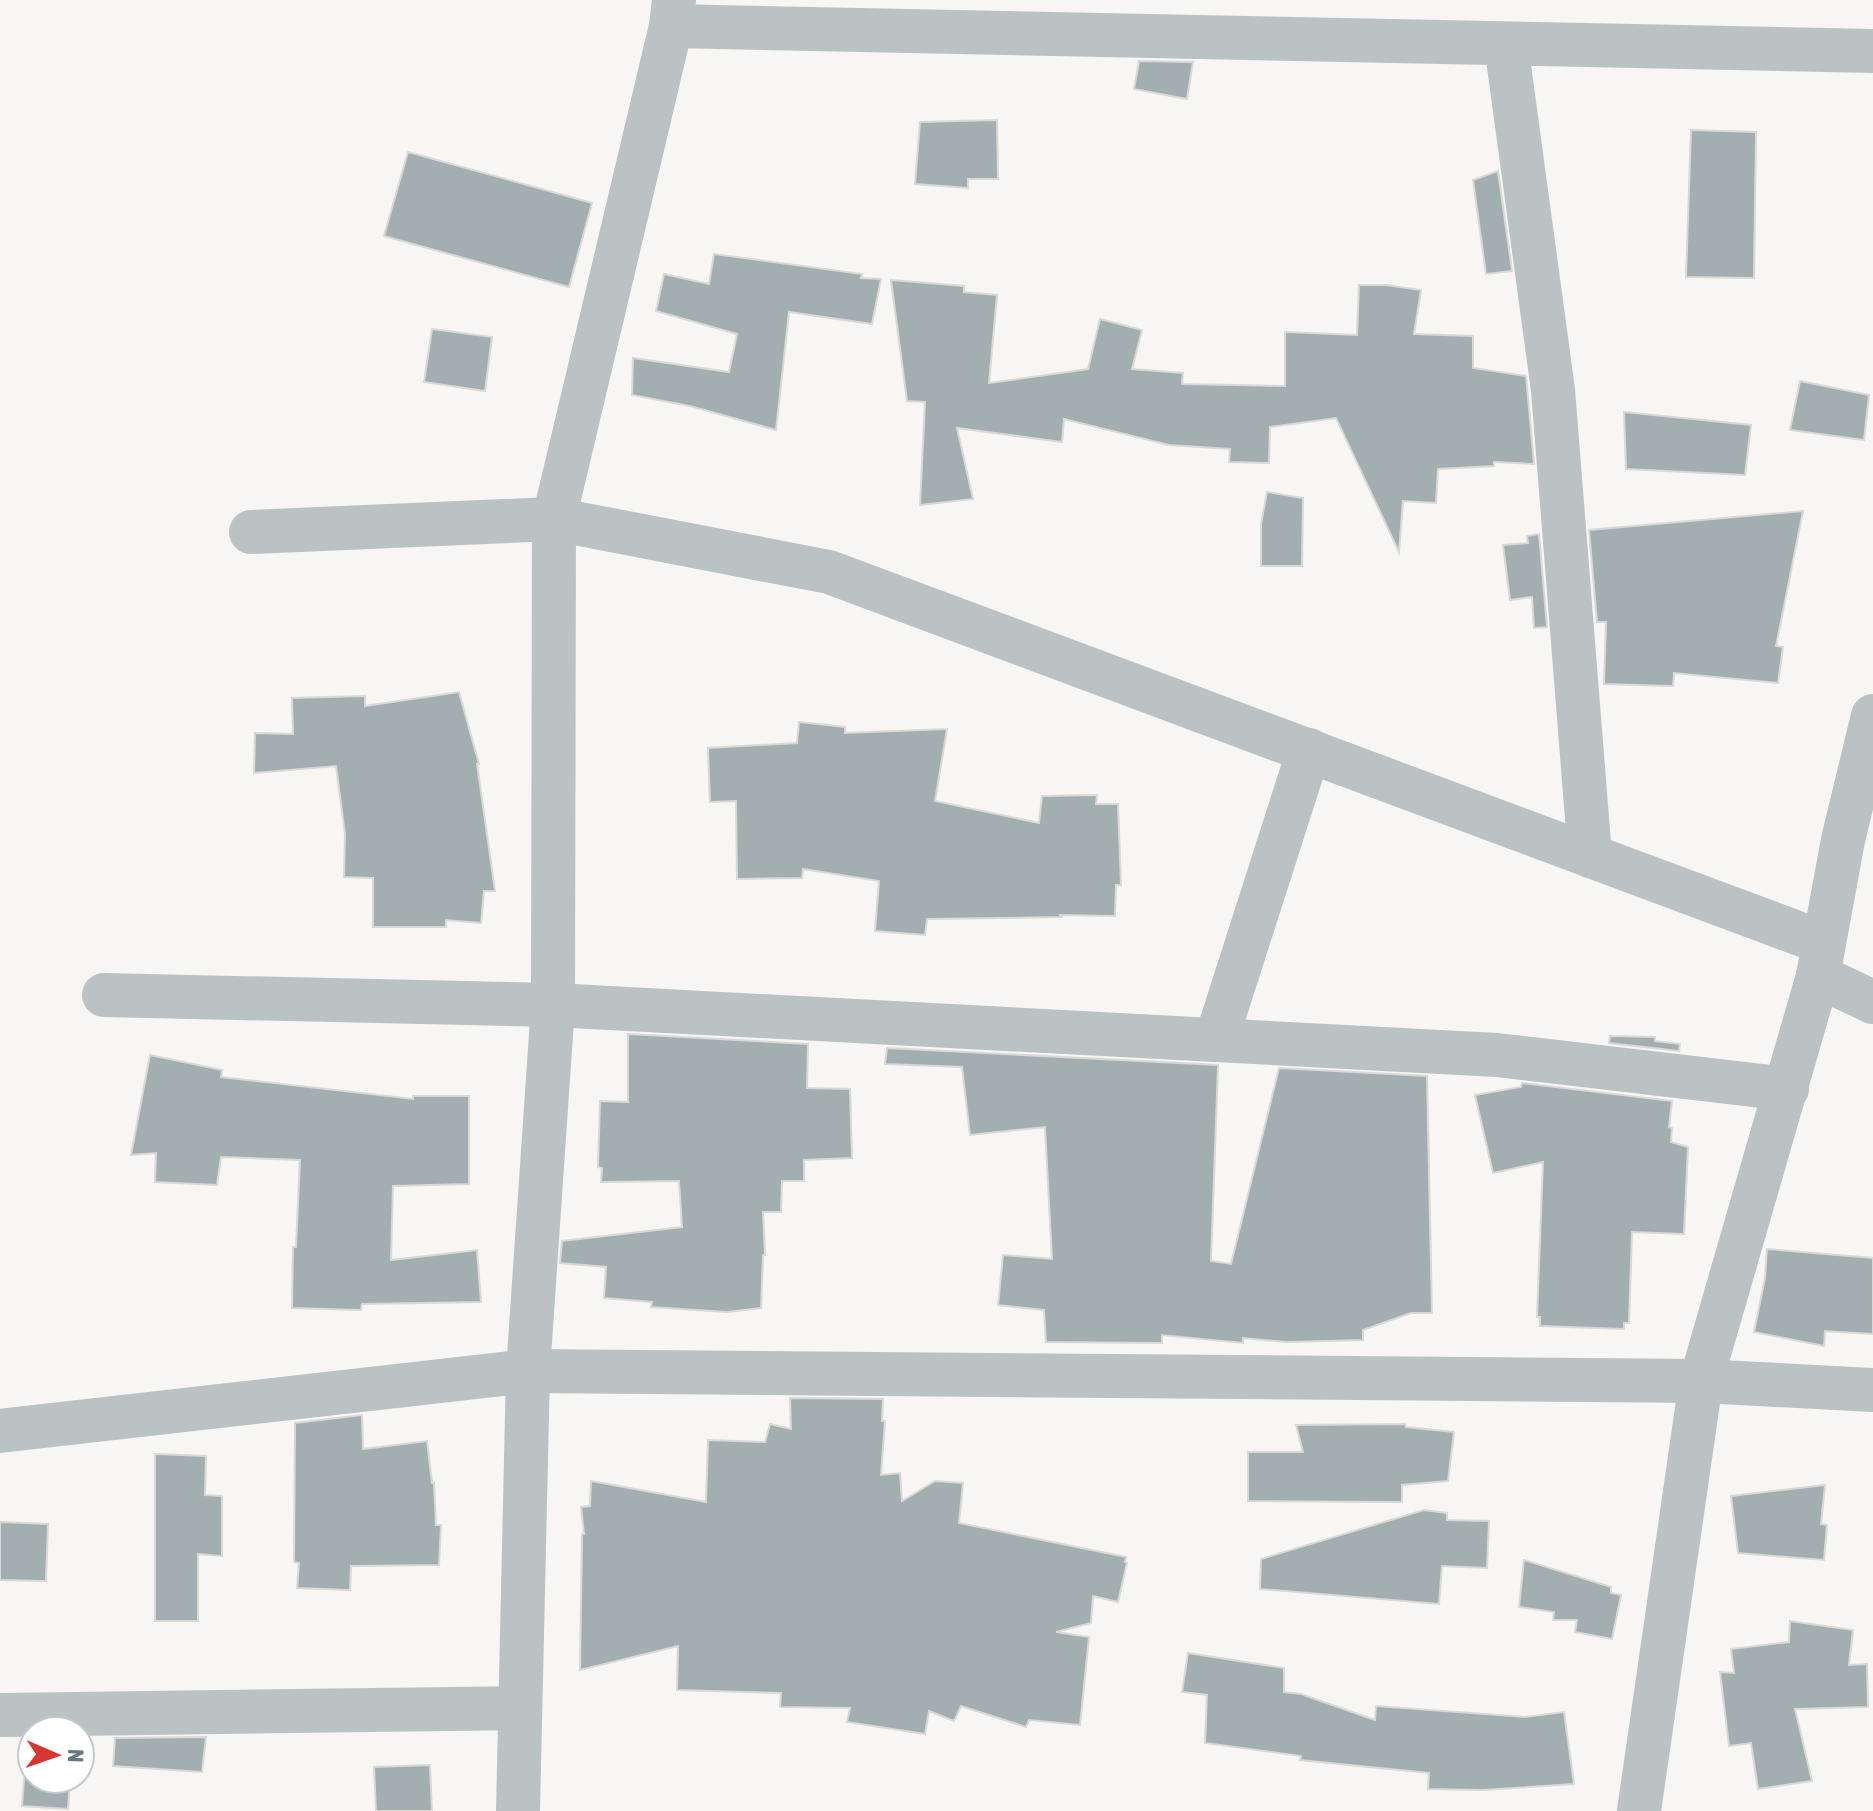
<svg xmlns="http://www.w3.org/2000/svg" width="1873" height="1811" font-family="'Asap Condensed',sans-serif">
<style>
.building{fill:#a3aeb1;stroke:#d8d8d7;stroke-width:2}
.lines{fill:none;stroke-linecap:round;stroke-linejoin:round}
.minor{stroke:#bbc2c3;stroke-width:44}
</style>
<rect width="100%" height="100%" fill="#f7f6f4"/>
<g class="building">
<polygon points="1139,61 1193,62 1187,99 1134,89"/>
<polygon points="997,120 998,179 968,179 968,188 915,184 920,122"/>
<polygon points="1691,130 1756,132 1754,278 1686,277"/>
<polygon points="408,152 592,203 569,287 384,236"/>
<polygon points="1498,171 1512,271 1486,274 1473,180"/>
<polygon points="714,254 862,274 861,278 881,279 872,324 789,312 776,430 690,406 632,395 633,358 729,372 737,334 656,311 664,274 709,284"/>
<polygon points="891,280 964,286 964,292 997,295 989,383 1088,369 1100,319 1142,330 1132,369 1183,373 1182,384 1285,386 1285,332 1357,335 1359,285 1386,285 1421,290 1414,334 1473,336 1473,368 1526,376 1534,464 1494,462 1494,466 1438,469 1436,503 1403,501 1399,552 1336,418 1270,427 1269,463 1229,462 1230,449 1169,445 1064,419 1062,442 957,428 973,499 920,505 925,402 907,401"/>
<polygon points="432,329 492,337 485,391 424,382"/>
<polygon points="1800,381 1869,395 1864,440 1790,430"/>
<polygon points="1624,412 1751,425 1745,475 1626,469"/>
<polygon points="1267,492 1303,498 1302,566 1261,566 1261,524"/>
<polygon points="1803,511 1776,646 1783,647 1778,683 1674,673 1673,686 1604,684 1606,622 1597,622 1589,530"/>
<polygon points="1539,534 1547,627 1534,628 1532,597 1510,600 1503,545 1528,543 1527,536"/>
<polygon points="459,692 479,764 477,764 495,891 484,891 481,923 446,920 446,927 373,927 373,878 344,877 345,834 336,766 254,773 255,733 293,734 292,698 365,696 365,706"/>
<polygon points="799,722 845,727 845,733 947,729 935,801 1039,823 1042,796 1097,795 1096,804 1118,804 1121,885 1116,885 1115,916 1060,915 1061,917 927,919 925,935 875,931 879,881 803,869 802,878 737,879 736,801 710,802 708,748 797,743"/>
<polygon points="628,1034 808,1044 807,1088 850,1089 852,1158 804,1160 804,1181 782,1181 781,1212 763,1212 765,1255 763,1255 761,1308 727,1312 651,1307 652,1302 604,1298 606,1267 560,1263 562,1241 682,1227 679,1181 601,1182 602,1168 598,1167 600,1101 628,1102"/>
<polygon points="1610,1036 1655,1037 1655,1041 1680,1044 1679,1051 1609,1043"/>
<polygon points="887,1048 1218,1065 1211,1261 1231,1264 1279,1068 1427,1076 1432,1313 1411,1313 1363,1330 1363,1340 1287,1342 1243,1338 1243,1343 1162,1335 1162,1343 1046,1342 1044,1310 998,1305 1003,1255 1052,1259 1045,1127 970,1135 962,1067 885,1064"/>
<polygon points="150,1055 222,1070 221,1077 413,1099 413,1096 469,1096 469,1184 393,1186 391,1260 477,1250 481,1302 362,1304 361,1310 292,1308 293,1247 296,1247 300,1160 221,1157 217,1185 155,1182 156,1153 131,1155"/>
<polygon points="1522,1083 1672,1101 1669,1127 1672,1128 1671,1142 1688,1147 1684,1234 1632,1232 1629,1323 1624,1323 1624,1329 1540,1326 1540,1317 1537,1317 1543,1162 1493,1173 1475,1095 1521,1087"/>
<polygon points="1767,1249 1873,1258 1873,1334 1825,1331 1824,1346 1754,1332 1765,1278"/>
<polygon points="790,1398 883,1399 882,1421 885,1421 881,1475 900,1473 902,1501 935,1481 963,1483 959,1523 1126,1557 1125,1562 1127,1563 1118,1602 1093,1596 1091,1623 1056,1632 1089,1637 1080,1725 1029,1720 1026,1727 961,1706 954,1721 929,1711 925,1734 847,1722 850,1708 780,1707 781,1693 677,1690 678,1646 580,1670 582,1534 584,1534 581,1507 590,1506 591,1481 706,1502 708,1440 765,1442 770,1424 791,1429"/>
<polygon points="362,1415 363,1449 427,1441 432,1483 434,1483 436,1525 441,1525 439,1565 351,1566 350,1590 297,1588 299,1563 294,1562 295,1423"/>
<polygon points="1405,1424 1406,1427 1454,1432 1448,1481 1402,1485 1402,1502 1248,1501 1248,1452 1303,1452 1296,1425"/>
<polygon points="155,1454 206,1456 205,1495 222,1496 222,1556 198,1554 198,1621 155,1621"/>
<polygon points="1825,1485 1821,1524 1827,1525 1824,1560 1738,1553 1731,1496"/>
<polygon points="1424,1510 1447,1513 1447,1520 1489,1521 1487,1568 1442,1566 1439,1604 1260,1589 1261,1559"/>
<polygon points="0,1522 48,1524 46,1581 0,1580"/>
<polygon points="1524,1560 1611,1587 1611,1593 1621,1595 1612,1639 1575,1632 1577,1620 1553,1620 1554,1612 1519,1607"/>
<polygon points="1790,1621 1853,1630 1849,1665 1867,1664 1868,1707 1795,1709 1812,1781 1758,1789 1751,1743 1729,1746 1720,1672 1734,1673 1731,1649 1789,1642"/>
<polygon points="1188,1653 1284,1668 1284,1692 1301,1694 1375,1720 1376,1706 1525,1717 1564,1712 1574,1784 1482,1790 1428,1789 1429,1773 1300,1760 1301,1756 1205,1743 1207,1695 1182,1692"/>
<polygon points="206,1737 202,1772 113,1766 115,1738"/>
<polygon points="27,1740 32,1740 32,1779 70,1779 68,1809 22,1806"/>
<polygon points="430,1765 432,1811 376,1811 374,1767"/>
</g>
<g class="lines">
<g class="minor">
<polyline points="671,26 1873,51"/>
<polyline points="1506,44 1553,390 1590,856"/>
<polyline points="251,532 554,519 829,572 1824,943"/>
<polyline points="1818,976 1873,1002"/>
<polyline points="104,995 553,1005 1497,1055 1787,1089"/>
<polyline points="1216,1040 1309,750"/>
<polyline points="0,1431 528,1371 1701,1381 1873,1390"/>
<polyline points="0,1715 520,1708"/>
<polyline points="518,1811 528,1371 553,1005 554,519 671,26 674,0"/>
<polyline points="1639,1811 1701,1381 1818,976 1843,840 1873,716"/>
</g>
</g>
<g transform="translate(56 1755) rotate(92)"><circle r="38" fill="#ffffff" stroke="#c1c9cb" stroke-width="2"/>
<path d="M0-6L14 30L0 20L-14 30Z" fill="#d73634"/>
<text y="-12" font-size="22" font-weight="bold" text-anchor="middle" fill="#64787d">N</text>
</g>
</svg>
